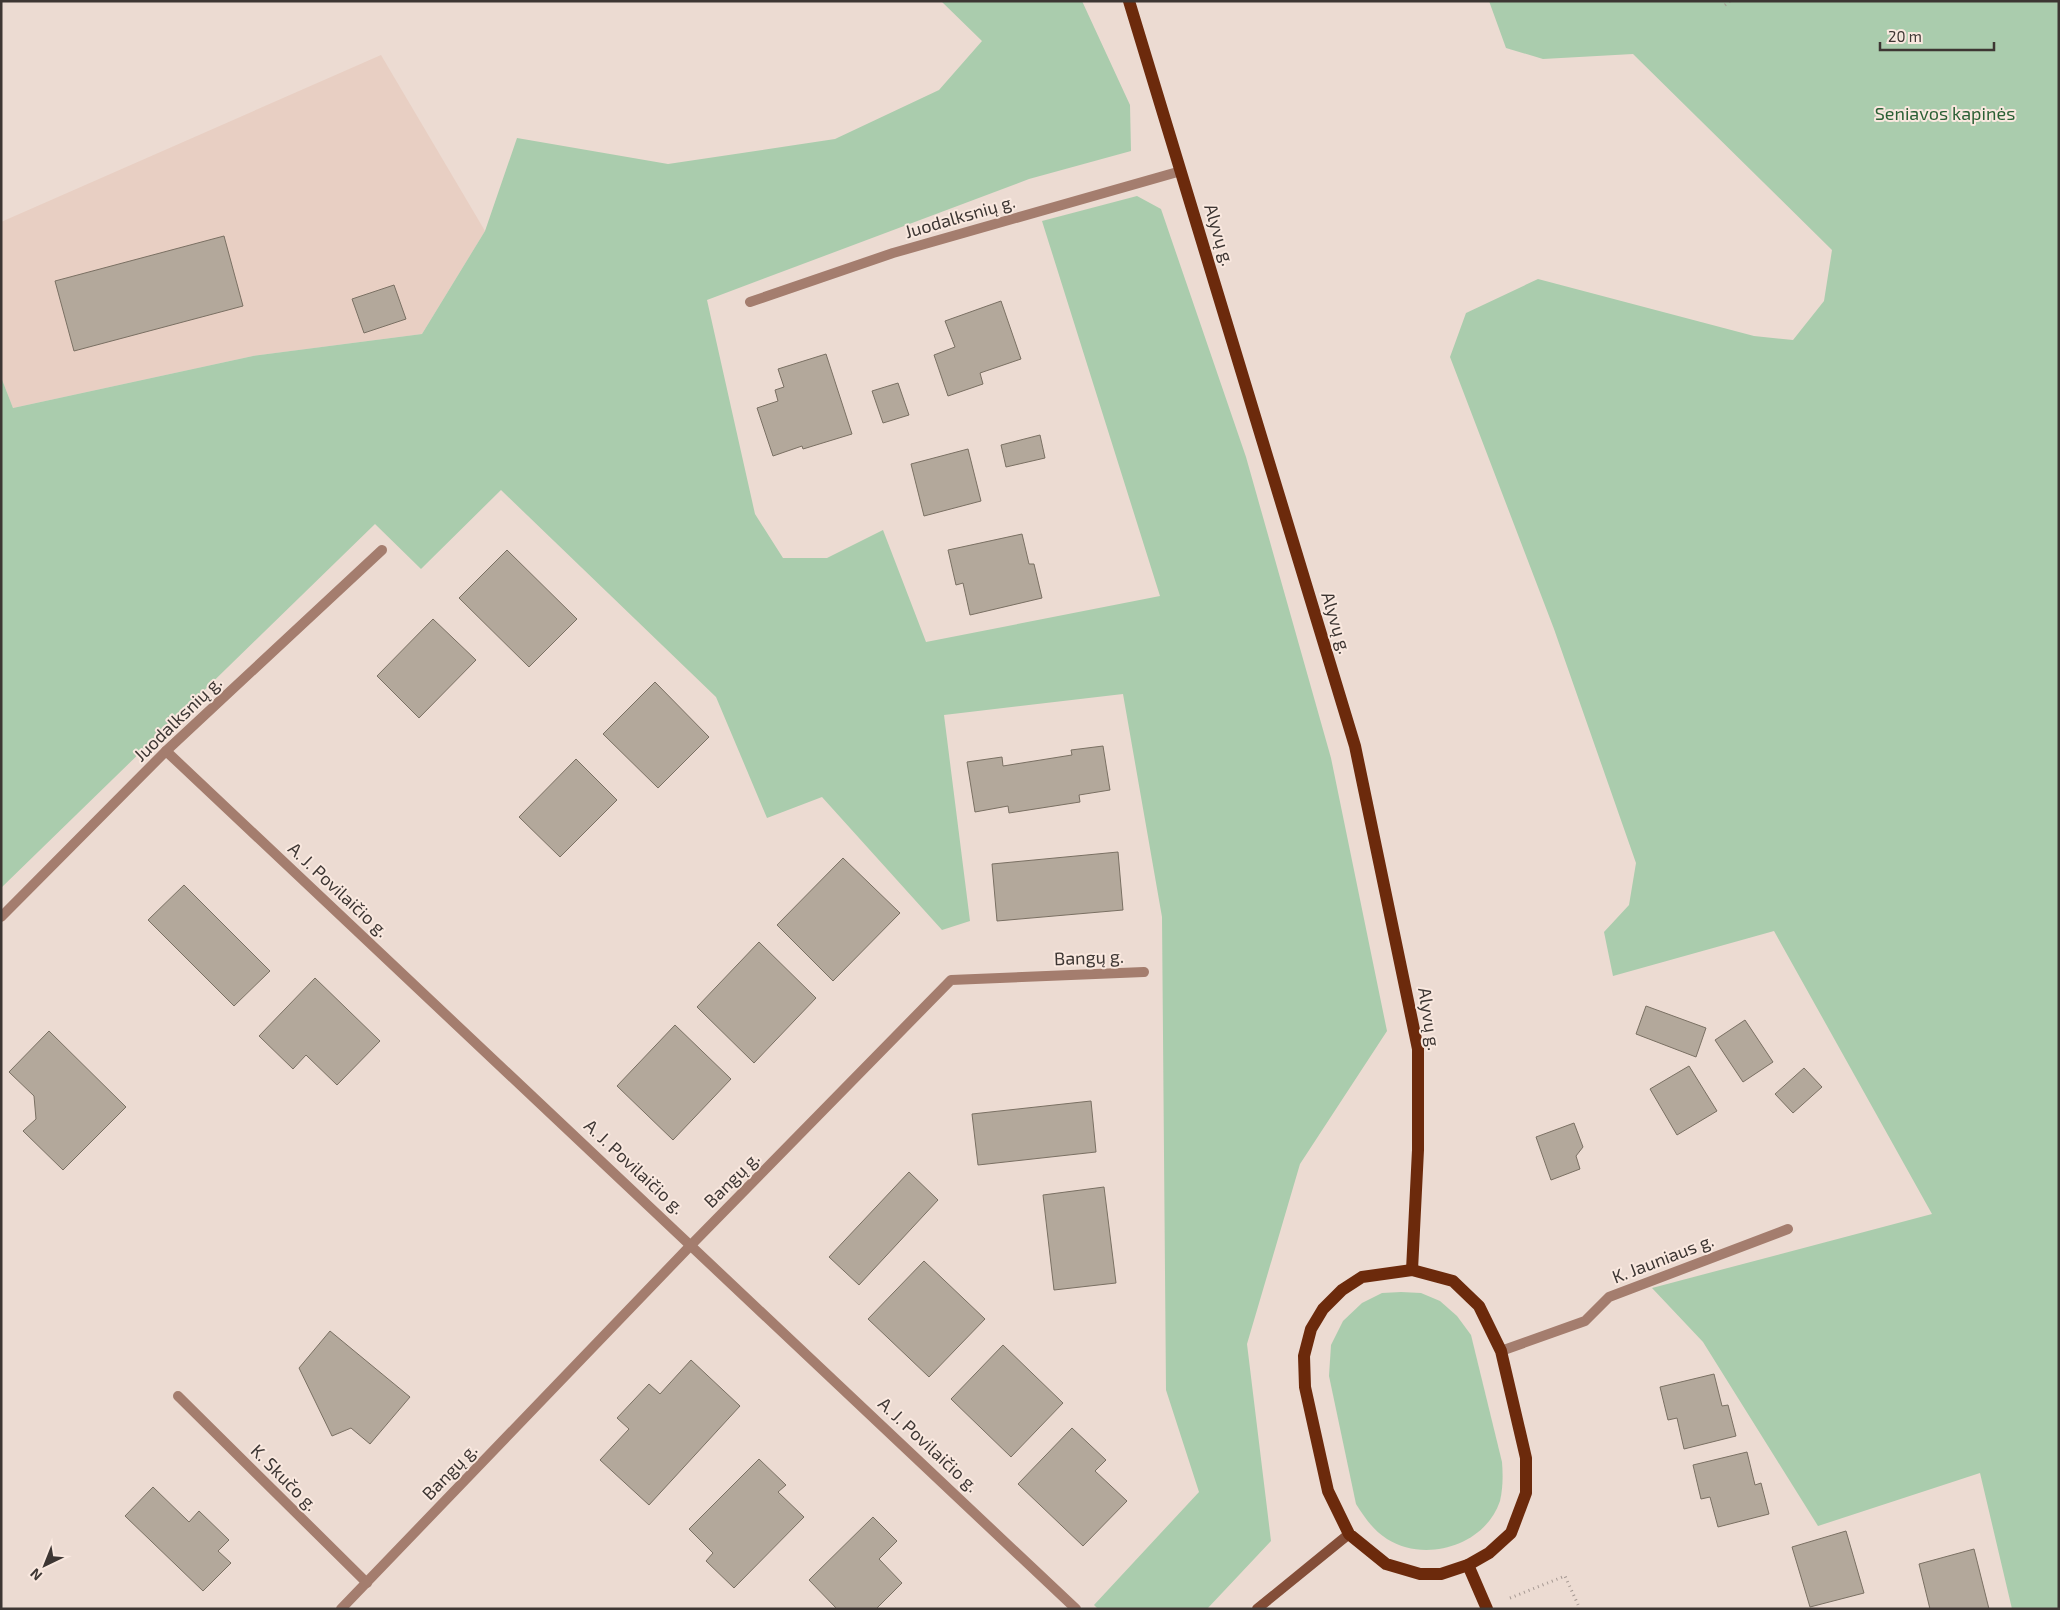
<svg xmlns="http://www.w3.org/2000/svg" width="2060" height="1610" font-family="'Exo 2',sans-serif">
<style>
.built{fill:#e8cfc3}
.green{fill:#aaccad}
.building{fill:#b3a89b;stroke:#7a7063}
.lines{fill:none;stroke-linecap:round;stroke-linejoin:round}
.path{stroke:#a59892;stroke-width:3;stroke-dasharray:1 4;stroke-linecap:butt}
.street{stroke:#a47d6e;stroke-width:10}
.secondary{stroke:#844e38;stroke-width:10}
.primary{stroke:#6c2a0c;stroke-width:12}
.labels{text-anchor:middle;stroke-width:4;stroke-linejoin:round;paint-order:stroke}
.park-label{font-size:18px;fill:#2c6035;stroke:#f9e8df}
.street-label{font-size:18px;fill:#3d3633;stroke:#f9e8df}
</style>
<rect width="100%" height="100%" fill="#ecdbd2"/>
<polygon class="built" points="381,55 485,231 422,334 253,356 13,408 1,377 1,222"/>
<g class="green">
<polygon points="941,1 1082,1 1130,105 1131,151 1029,179 707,300 755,514 783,558 827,558 883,530 926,642 1160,596 1042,221 1137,196 1161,209 1246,457 1331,758 1387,1031 1300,1164 1247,1344 1271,1541 1207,1609 1098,1609 1094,1605 1199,1492 1166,1390 1162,917 1123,694 944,715 970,921 942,930 822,797 767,818 716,697 501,490 421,569 375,524 1,888 1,377 13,408 253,356 422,334 485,231 517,138 668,164 835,139 939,90 982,41"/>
<polygon points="1489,1 2059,1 2059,1609 2012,1609 1980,1473 1818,1526 1703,1342 1652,1288 1932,1214 1774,931 1613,976 1604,932 1629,905 1636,863 1554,629 1450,357 1466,313 1538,279 1754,336 1793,340 1824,301 1832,250 1633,54 1543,59 1506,48"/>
<path d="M 1401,1292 L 1421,1293 L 1440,1301 L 1457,1316 L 1471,1335 L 1502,1462 C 1503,1475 1503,1488 1500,1501 C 1485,1546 1425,1563 1387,1539 C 1373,1530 1365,1518 1356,1504 L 1329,1376 L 1331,1345 L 1343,1321 L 1362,1303 L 1382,1293 Z"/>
</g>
<g class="building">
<polygon points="224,236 243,306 74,351 55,281"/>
<polygon points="394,285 406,319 364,333 352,299"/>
<polygon points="1001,301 1021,359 980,373 983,384 948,396 934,355 955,347 945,321"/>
<polygon points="826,354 852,434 803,449 802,446 773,456 757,408 778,401 775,390 784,387 778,369"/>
<polygon points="898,383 909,415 883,423 872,391"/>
<polygon points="1040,435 1045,458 1006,467 1001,445"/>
<polygon points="968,449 981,501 924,516 911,464"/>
<polygon points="1022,534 1029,564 1034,564 1042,598 970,615 963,583 956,585 948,550"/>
<polygon points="507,550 577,619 529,667 459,598"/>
<polygon points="433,619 476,660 419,718 377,676"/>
<polygon points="655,682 709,737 658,788 603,734"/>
<polygon points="1103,746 1110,790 1079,795 1080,802 1009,813 1008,806 975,812 967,762 1002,757 1003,766 1072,755 1071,750"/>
<polygon points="576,759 617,800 560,857 519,817"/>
<polygon points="1118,852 1123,910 997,921 992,864"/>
<polygon points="843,858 900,913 833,981 777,925"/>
<polygon points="184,885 270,971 234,1006 148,920"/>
<polygon points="759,942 816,998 754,1063 697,1007"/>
<polygon points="315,978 380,1041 337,1085 306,1055 293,1069 259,1036"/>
<polygon points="1646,1006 1706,1028 1696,1057 1636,1034"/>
<polygon points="1745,1020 1773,1062 1743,1082 1715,1040"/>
<polygon points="675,1025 731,1079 673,1140 617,1086"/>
<polygon points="49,1031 126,1107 63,1170 23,1131 36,1119 34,1096 9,1072"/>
<polygon points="1689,1066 1717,1111 1677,1135 1650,1089"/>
<polygon points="1804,1068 1822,1087 1793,1113 1775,1094"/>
<polygon points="1091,1101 1096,1152 978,1165 972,1114"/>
<polygon points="1574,1123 1583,1147 1576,1156 1580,1169 1551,1180 1536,1137"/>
<polygon points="909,1172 938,1200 859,1285 829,1257"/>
<polygon points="1104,1187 1116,1283 1054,1290 1043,1195"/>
<polygon points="924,1261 985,1319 929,1377 868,1319"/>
<polygon points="330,1331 410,1397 370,1444 351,1428 332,1436 299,1368"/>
<polygon points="1003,1345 1063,1403 1011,1457 951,1399"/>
<polygon points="691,1360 740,1406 649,1505 600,1460 629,1429 617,1418 649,1384 660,1394"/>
<polygon points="1714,1374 1722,1406 1728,1405 1736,1436 1684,1449 1677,1418 1668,1420 1660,1387"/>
<polygon points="1072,1428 1106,1460 1095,1471 1127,1501 1083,1546 1018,1484"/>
<polygon points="1747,1452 1755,1485 1761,1483 1769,1514 1718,1527 1710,1497 1701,1499 1693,1465"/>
<polygon points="759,1459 786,1485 778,1492 804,1517 734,1588 706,1561 713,1553 689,1529"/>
<polygon points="153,1487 189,1522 199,1511 229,1540 218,1551 231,1563 203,1591 125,1516"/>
<polygon points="873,1517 897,1541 879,1559 902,1583 876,1609 837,1609 809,1580"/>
<polygon points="1846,1531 1864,1593 1810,1607 1792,1547"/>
<polygon points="1974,1549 1989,1609 1930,1609 1919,1564"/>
</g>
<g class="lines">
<g class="path">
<polyline points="1725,5 1730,1"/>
<polyline points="1510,1598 1565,1576 1580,1609"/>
</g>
<g class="street">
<polyline points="750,302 893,253 1181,171"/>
<polyline points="166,751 1076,1609"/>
<polyline points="1,917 166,751 382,550"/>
<polyline points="1501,1351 1585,1321 1609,1297 1788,1229"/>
<polyline points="178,1396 367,1583"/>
<polyline points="341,1609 692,1244 951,980 1144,972"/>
</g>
<polyline class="secondary" points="1257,1609 1349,1534"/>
<g class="primary">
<polyline points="1129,1 1355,746 1418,1049 1418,1150 1412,1270"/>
<polygon points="1412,1270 1453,1281 1479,1306 1501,1351 1526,1458 1526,1493 1511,1533 1489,1553 1468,1565 1441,1574 1420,1574 1386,1564 1349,1534 1328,1491 1305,1387 1304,1356 1311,1329 1323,1309 1342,1290 1362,1277"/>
<polyline points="1468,1565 1487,1609"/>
</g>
</g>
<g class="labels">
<g class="park-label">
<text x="1945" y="120">Seniavos kapinės</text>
</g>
<g class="street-label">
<text transform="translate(960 217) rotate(-16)" y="6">Juodalksnių g.</text>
<text transform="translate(1219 235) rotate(73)" y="6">Alyvų g.</text>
<text transform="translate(1336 623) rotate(73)" y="6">Alyvų g.</text>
<text transform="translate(178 719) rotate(-44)" y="6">Juodalksnių g.</text>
<text transform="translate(338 890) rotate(43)" y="6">A. J. Povilaičio g.</text>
<text transform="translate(1089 958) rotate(-2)" y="6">Bangų g.</text>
<text transform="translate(1429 1019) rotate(81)" y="6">Alyvų g.</text>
<text transform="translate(634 1167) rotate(43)" y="6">A. J. Povilaičio g.</text>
<text transform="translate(732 1180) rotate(-45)" y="6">Bangų g.</text>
<text transform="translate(1663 1259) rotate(-21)" y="6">K. Jauniaus g.</text>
<text transform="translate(928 1445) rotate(43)" y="6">A. J. Povilaičio g.</text>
<text transform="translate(450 1472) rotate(-46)" y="6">Bangų g.</text>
<text transform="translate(284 1478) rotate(45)" y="6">K. Skučo g.</text>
</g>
</g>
<rect width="2060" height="1610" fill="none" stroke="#3d3633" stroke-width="5"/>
<g transform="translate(45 1565) rotate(223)" stroke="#f9e8df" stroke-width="4" paint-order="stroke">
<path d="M0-4L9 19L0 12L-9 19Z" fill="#3d3633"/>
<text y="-8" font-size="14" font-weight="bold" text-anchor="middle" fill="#3d3633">N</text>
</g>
<path d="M1880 42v8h114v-8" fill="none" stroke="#3d3633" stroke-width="2.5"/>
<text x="1888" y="42" font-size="15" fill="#3d3633" stroke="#f9e8df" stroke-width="4" paint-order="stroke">20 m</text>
</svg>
